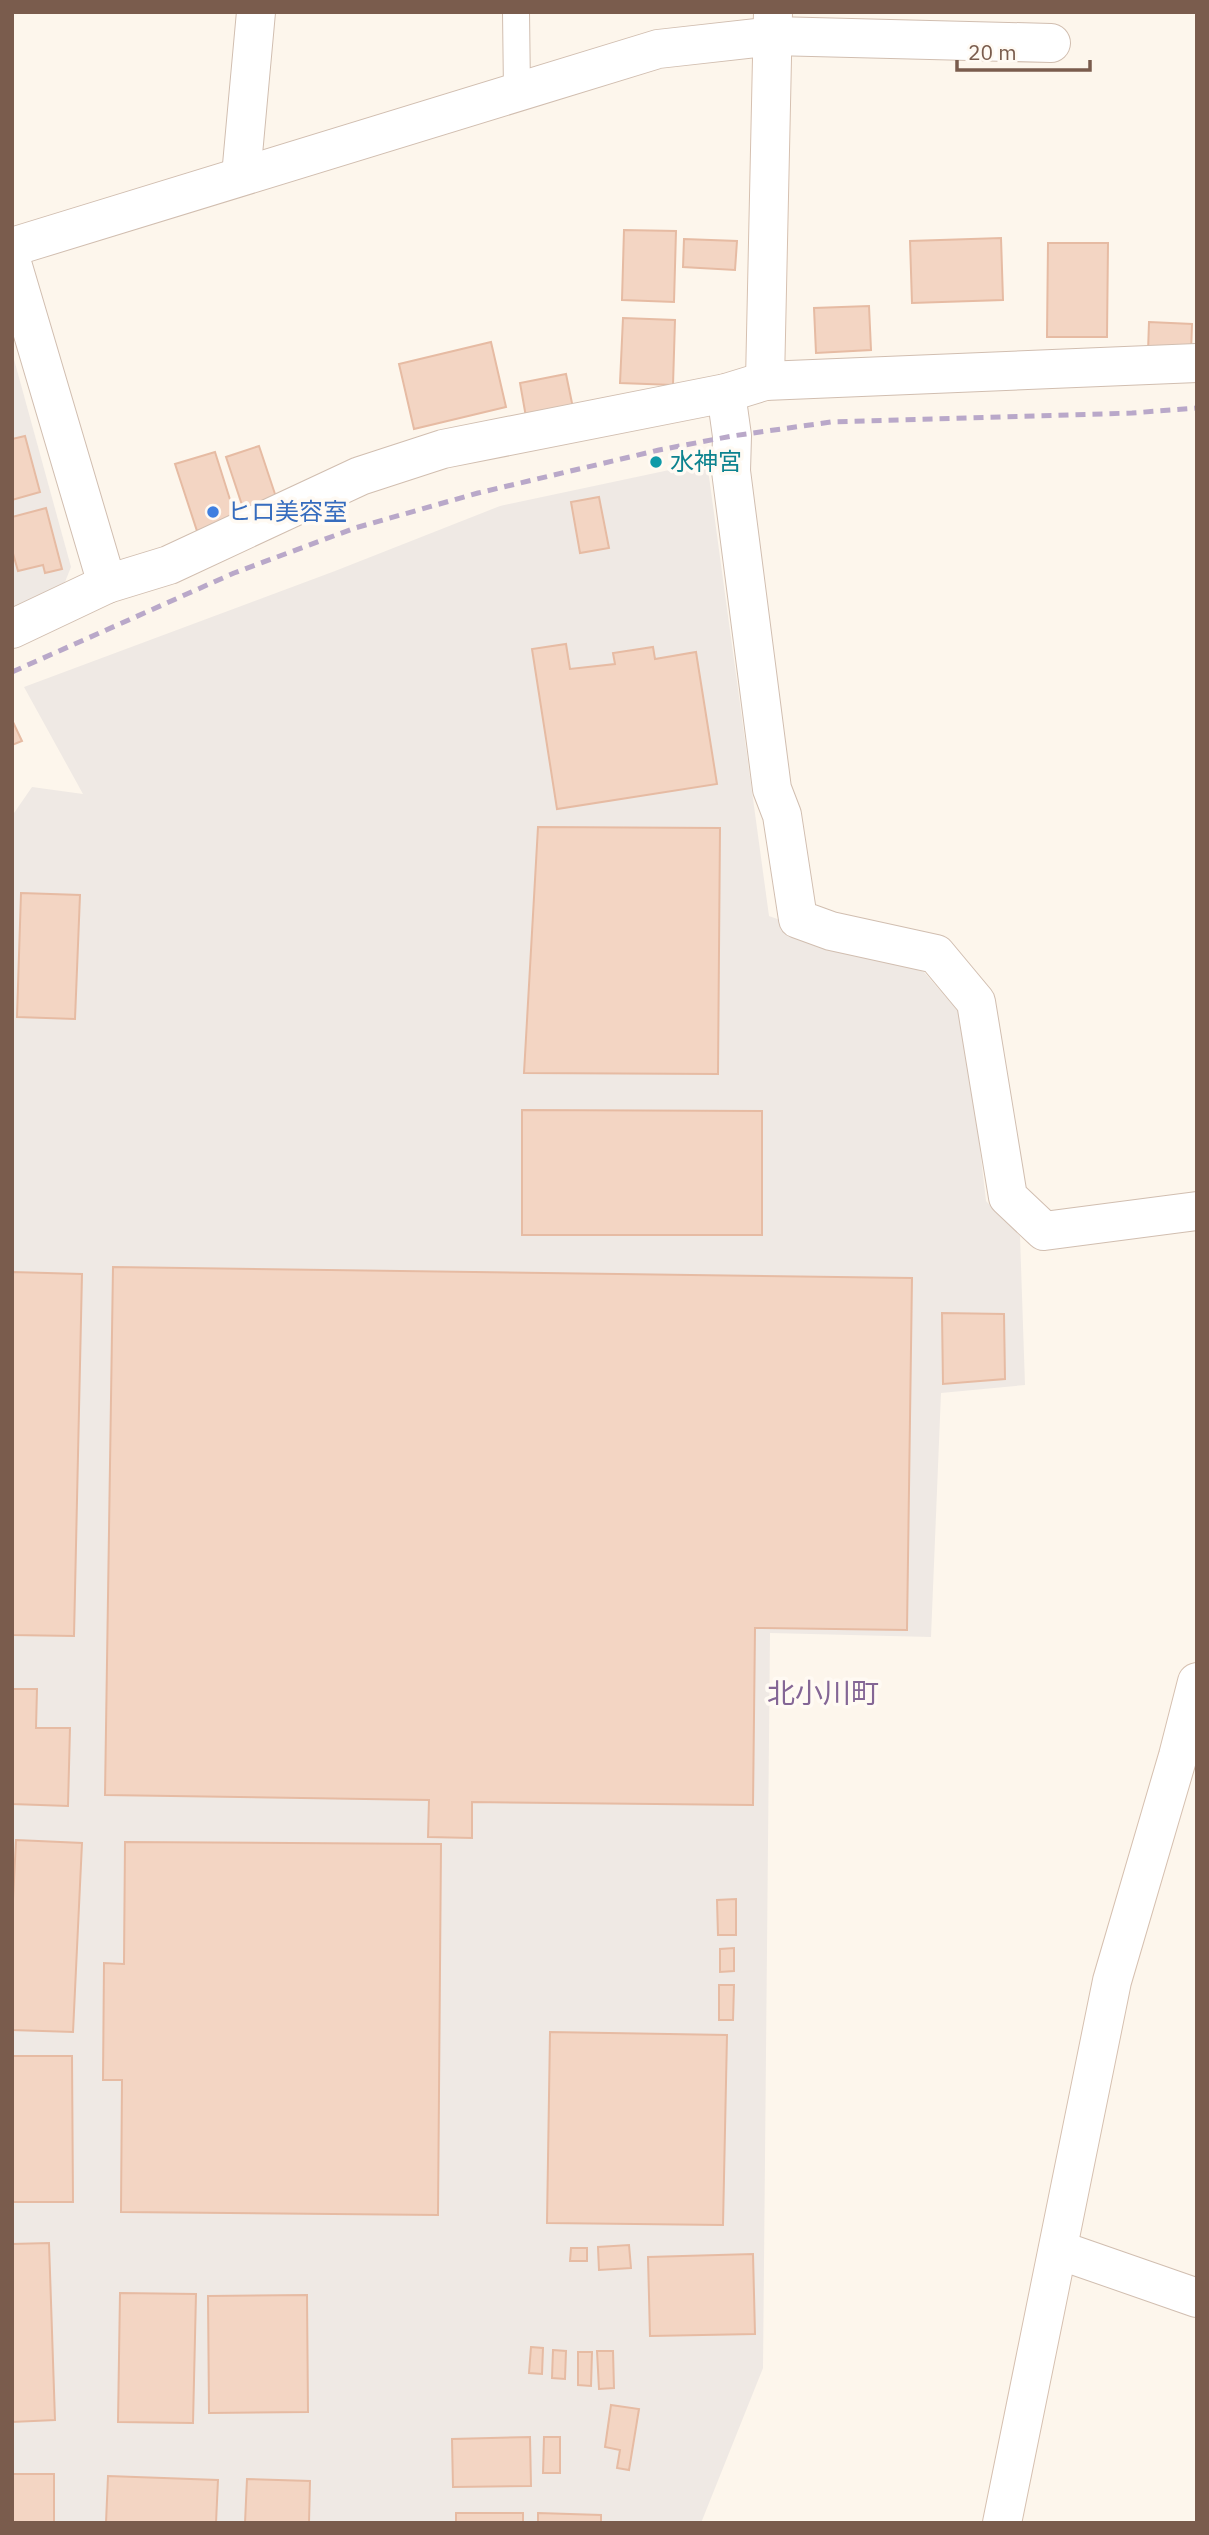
<svg xmlns="http://www.w3.org/2000/svg" width="1209" height="2535" font-family="'IBM Plex Sans','Noto Sans JP',sans-serif">
<style>
.industrial{fill:#efe9e4}
.building{fill:#f3d5c3;stroke:#e6bba3;stroke-width:2}
.lines{fill:none;stroke-linecap:round;stroke-linejoin:round}
.lane-casing{stroke:#d1beb0;stroke-width:28}
.street-casing{stroke:#d1beb0;stroke-width:40}
.secondary-casing{stroke:#d6c0b0;stroke-width:40}
.lane{stroke:#fff;stroke-width:26}
.street{stroke:#fff;stroke-width:38}
.secondary{stroke:#fff;stroke-width:38}
.rail{stroke:#b9a8c9;stroke-width:5;stroke-dasharray:10 7;stroke-linecap:butt}
.culture-dot{fill:#0f9aa8;stroke:#fffaf3;stroke-width:2.5}
.shop-dot{fill:#3f7fe0;stroke:#fffaf3;stroke-width:2.5}
.labels{text-anchor:middle;stroke-width:7;stroke-linejoin:round;paint-order:stroke}
.culture-label{font-size:24px;fill:#0d838f;stroke:#fffaf3;text-anchor:start}
.shop-label{font-size:24px;fill:#366cbe;stroke:#fffaf3;text-anchor:start}
.quarter-label{font-size:28px;fill:#846695;stroke:#fffaf3}
</style>
<rect width="100%" height="100%" fill="#fdf6ec"/>
<g class="industrial">
<polygon points="12,352 71,567 63,587 12,612"/>
<polygon points="707,462 769,916 924,972 965,1019 986,1201 1020,1236 1025,1385 941,1393 931,1637 770,1633 763,2368 701,2523 12,2523 12,816 32,787 83,794 24,687 335,571 500,506"/>
</g>
<g class="building">
<polygon points="624,230 676,231 674,302 622,300"/>
<polygon points="1001,238 1003,300 912,303 910,241"/>
<polygon points="684,239 737,241 735,270 683,267"/>
<polygon points="1048,243 1108,243 1107,337 1047,337"/>
<polygon points="869,306 871,350 816,353 814,308"/>
<polygon points="623,318 675,320 673,385 620,383"/>
<polygon points="1149,322 1192,324 1191,354 1148,352"/>
<polygon points="491,342 506,407 414,429 399,364"/>
<polygon points="566,374 573,408 526,417 520,383"/>
<polygon points="25,436 40,492 12,500 12,439"/>
<polygon points="259,446 278,503 245,514 226,457"/>
<polygon points="215,452 233,509 232,522 197,531 175,464"/>
<polygon points="599,497 609,548 580,553 571,502"/>
<polygon points="46,508 62,569 45,573 43,565 18,571 12,550 12,517"/>
<polygon points="566,644 570,669 615,664 613,653 653,647 655,659 696,652 717,784 557,809 532,649"/>
<polygon points="12,720 22,741 12,745"/>
<polygon points="538,827 720,828 718,1074 524,1073"/>
<polygon points="21,893 80,895 75,1019 17,1017"/>
<polygon points="522,1110 762,1111 762,1235 522,1235"/>
<polygon points="113,1267 912,1278 907,1630 755,1628 753,1805 472,1802 472,1838 428,1837 429,1800 105,1795"/>
<polygon points="12,1272 82,1274 74,1636 12,1635"/>
<polygon points="942,1313 1004,1314 1005,1379 943,1384"/>
<polygon points="12,1689 37,1689 36,1728 70,1728 68,1806 12,1804"/>
<polygon points="16,1840 82,1843 73,2032 12,2030 12,1919"/>
<polygon points="125,1842 441,1844 438,2215 121,2212 122,2080 103,2080 104,1963 124,1964"/>
<polygon points="736,1899 736,1935 718,1935 717,1900"/>
<polygon points="734,1948 734,1971 720,1972 720,1949"/>
<polygon points="719,1985 734,1985 733,2020 719,2020"/>
<polygon points="550,2032 727,2035 723,2225 547,2223"/>
<polygon points="12,2056 72,2056 73,2202 12,2202"/>
<polygon points="49,2243 55,2420 12,2422 12,2244"/>
<polygon points="629,2245 631,2268 599,2270 598,2247"/>
<polygon points="571,2248 587,2248 587,2261 570,2261"/>
<polygon points="753,2254 755,2334 650,2336 648,2257"/>
<polygon points="120,2293 196,2294 193,2423 118,2422"/>
<polygon points="307,2295 308,2412 209,2413 208,2296"/>
<polygon points="531,2347 543,2348 542,2374 529,2373"/>
<polygon points="553,2350 566,2351 565,2379 552,2378"/>
<polygon points="597,2351 613,2351 614,2388 599,2389"/>
<polygon points="578,2352 592,2352 591,2386 578,2385"/>
<polygon points="611,2405 639,2409 629,2470 617,2468 620,2450 605,2447"/>
<polygon points="530,2437 531,2486 453,2487 452,2439"/>
<polygon points="544,2437 560,2437 560,2473 543,2473"/>
<rect x="12" y="2474" width="42" height="49"/>
<polygon points="108,2476 218,2480 216,2523 106,2523"/>
<polygon points="247,2479 310,2481 309,2523 245,2523"/>
<rect x="456" y="2513" width="67" height="10"/>
<polygon points="538,2513 601,2515 601,2523 538,2523"/>
</g>
<g class="lines">
<defs>
<polyline id="lane" points="516,12 517,91"/>
<g id="street">
<polyline points="241,176 256,12"/>
<polyline points="12,247 658,49 773,36 1051,43"/>
<polyline points="12,263 107,584"/>
<polyline points="726,393 732,436 731,471 772,789 782,815 798,919 831,931 936,954 976,1002 1008,1197 1044,1231 1197,1211"/>
<polyline points="12,629 107,584 169,565 360,476 443,449 726,393 765,381 1197,363"/>
<polyline points="1059,2250 1197,2298"/>
</g>
<g id="secondary">
<polyline points="765,381 773,12"/>
<polyline points="1002,2523 1112,1981 1178,1756 1197,1682"/>
</g>
</defs>
<use href="#lane" class="lane-casing"/>
<use href="#street" class="street-casing"/>
<use href="#secondary" class="secondary-casing"/>
<use href="#lane" class="lane"/>
<use href="#street" class="street"/>
<use href="#secondary" class="secondary"/>
<polyline class="rail" points="12,672 234,573 355,528 478,493 659,450 732,436 831,422 1132,413 1197,408"/>
</g>
<circle class="culture-dot" cx="656" cy="462" r="7"/>
<circle class="shop-dot" cx="213" cy="512" r="7"/>
<g class="labels">
<g class="culture-label">
<text x="670" y="470">水神宮</text>
</g>
<g class="shop-label">
<text x="227" y="520">ヒロ美容室</text>
</g>
<g class="quarter-label">
<text x="823" y="1703">北小川町</text>
</g>
</g>
<rect width="1209" height="2535" fill="none" stroke="#7a5c4d" stroke-width="28"/>
<path d="M957 60v10h133v-10" fill="none" stroke="#7a5c4d" stroke-width="3.5"/>
<text x="968" y="60" font-size="21" fill="#7a5c4d" stroke="#fffaf3" stroke-width="5" paint-order="stroke">20 m</text>
</svg>
